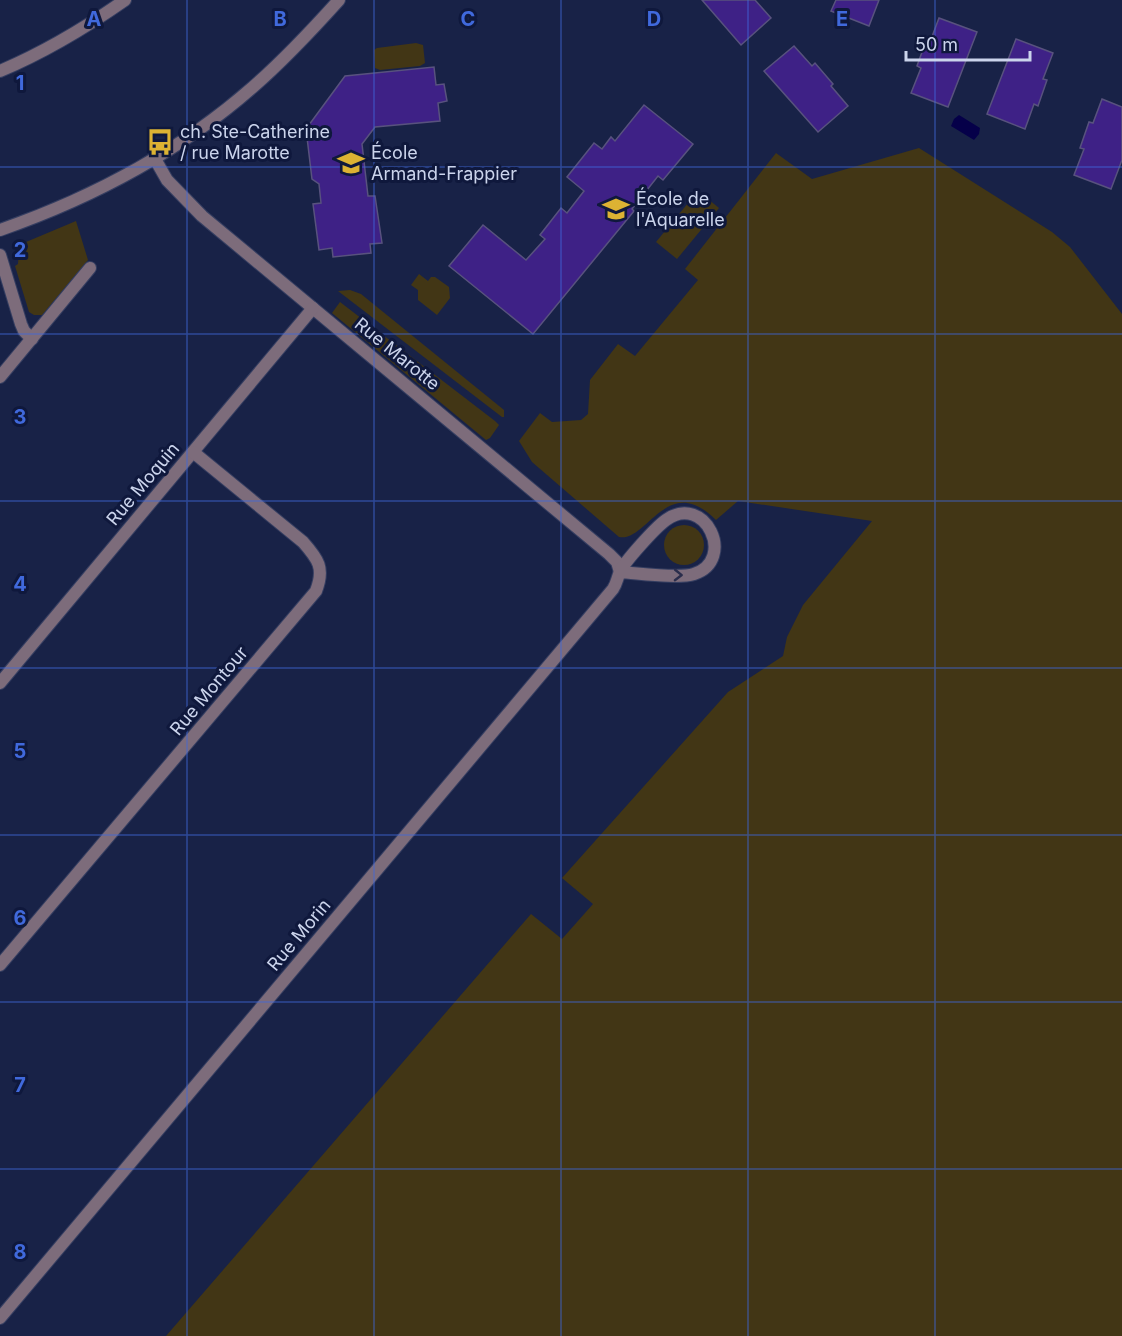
<svg xmlns="http://www.w3.org/2000/svg" width="1122" height="1336" font-family="Inter,sans-serif">
<style>
.green{fill:#423615}
.water{fill:#050049}
.building{fill:#3e2186;stroke:#58527e;stroke-width:1.5}
.lines{fill:none;stroke-linecap:round;stroke-linejoin:round}
.minor-casing{stroke:#353e61;stroke-width:14}
.tertiary-casing{stroke:#353e61;stroke-width:14}
.minor{stroke:#7d6c7b;stroke-width:12}
.tertiary{stroke:#7d6c7b;stroke-width:12}
.oneway{stroke:#2a2d4c}
.grid{fill:none;stroke:#4069dc;stroke-width:1.5;stroke-opacity:0.55}
.labels{text-anchor:middle;stroke-width:6;stroke-linejoin:round;paint-order:stroke}
.poi-label{font-size:18px;fill:#cbd4ec;stroke:#0f183c;text-anchor:start}
.street-label{font-size:18px;fill:#cbd4ec;stroke:#0f183c}
.grid-label{font-size:20px;text-anchor:middle;font-weight:bold;fill:#4069dc;stroke:#0f183c;stroke-width:6;stroke-linejoin:round;paint-order:stroke}
</style>
<rect width="100%" height="100%" fill="#182247"/>
<g class="green">
<polygon points="416,43 423,45 425,63 420,66 380,70 375,68 374,50 377,48"/>
<path d="M 919,148 L 1052,232 L 1070,247 L 1122,314 L 1122,1336 L 166,1336 L 531,914 L 562,939 L 593,904 L 562,878 L 728,692 L 783,656 L 787,637 L 803,605 L 872,521 L 738,501 L 716,520 C 667,471 647,543 619,537 L 532,462 L 519,441 L 540,413 L 552,422 L 581,420 L 588,414 L 590,380 L 618,344 L 635,356 L 698,280 L 685,269 L 776,153 L 812,179 Z"/>
<polygon points="698,191 719,208 677,259 656,242"/>
<polygon points="76,221 88,260 42,315 34,315 29,312 15,266 18,264 19,249 26,242"/>
<polygon points="419,274 428,281 431,277 435,277 449,287 450,298 437,315 418,300 418,290 411,285"/>
<polygon points="350,290 361,294 504,410 504,417 502,417 338,291"/>
<polygon points="340,302 495,421 499,425 490,438 486,440 332,313"/>
<circle cx="684" cy="545" r="20"/>
</g>
<polygon class="water" points="959,115 980,128 979,134 974,140 951,126 954,119"/>
<g class="building">
<polygon points="702,0 755,0 771,18 741,45"/>
<polygon points="836,0 879,0 869,26 831,11"/>
<polygon points="939,18 977,32 948,107 911,93 921,68 917,66 926,41 930,42"/>
<polygon points="1016,39 1053,53 1043,79 1047,80 1038,106 1034,104 1025,129 987,114"/>
<polygon points="794,46 812,66 815,63 833,84 831,86 848,106 818,132 764,71"/>
<polygon points="434,67 436,85 444,84 447,101 438,103 440,121 375,127 362,144 368,196 375,196 382,243 370,244 371,253 333,257 332,248 319,250 313,204 321,203 319,184 312,179 306,129 345,76"/>
<polygon points="1102,99 1122,107 1122,160 1111,189 1074,175 1084,149 1080,148 1089,122 1093,123"/>
<polygon points="644,105 693,144 663,180 658,176 632,209 634,211 533,334 449,266 483,225 526,260 545,239 540,235 561,208 567,213 584,191 567,177 594,143 602,149 611,137 615,141"/>
</g>
<g class="lines">
<defs>
<g id="minor">
<path d="M 0,71 C 45,52 85,28 125,0"/>
<polyline points="155,159 167,180 202,216 609,554 617,562 620,572"/>
<polyline points="0,255 21,324 24,331 32,339"/>
<polyline points="0,377 90,268"/>
<polyline points="0,683 313,308"/>
<path d="M 0,965 L 316,591 C 325,568 318,559 303,542 L 193,452"/>
<path d="M 0,1318 L 613,589 C 617,583 617,578 620,572 C 624,562 656,527 666,520 C 705,492 737,560 694,574 C 678,579 638,573 620,572"/>
</g>
<path id="tertiary" d="M 0,230 C 92,198 179,152 253,87 C 284,60 312,30 339,0"/>
</defs>
<use href="#minor" class="minor-casing"/>
<use href="#tertiary" class="tertiary-casing"/>
<use href="#minor" class="minor"/>
<use href="#tertiary" class="tertiary"/>
</g>
<defs><path id="oneway-chevron" d="M-2-3.5L2.5 0L-2 3.5" fill="none" stroke-width="1.6" stroke-linecap="round" stroke-linejoin="round" transform="scale(1.5)"/></defs>
<use class="oneway" href="#oneway-chevron" transform="translate(678 575) rotate(1)"/>
<path class="grid" d="M 187,0 L 187,1336M 374,0 L 374,1336M 561,0 L 561,1336M 748,0 L 748,1336M 935,0 L 935,1336M 0,167 L 1122,167M 0,334 L 1122,334M 0,501 L 1122,501M 0,668 L 1122,668M 0,835 L 1122,835M 0,1002 L 1122,1002M 0,1169 L 1122,1169"/>
<defs>
<symbol id="bus-bare" viewBox="-9 -9 18 18"><path d="M-5-6H5V4H4V6H2V4H-2V6H-4V4H-5ZM-3.5-4V0h7V-4ZM-3.5 1.2v1.5H-2V1.2ZM2 1.2v1.5H3.5V1.2Z" fill="#dcb233" stroke="#0f183c" stroke-width="2.5" paint-order="stroke"/></symbol>
<symbol id="school-bare" viewBox="-9 -9 18 18"><path d="M0-5L7-2L0 1L-7-2ZM-4 1L0 2.5L4 1V4Q0 6-4 4Z" fill="#dcb233" stroke="#0f183c" stroke-width="2.5" paint-order="stroke"/></symbol>
</defs>
<g fill-rule="evenodd">
<use href="#bus-bare" x="141" y="123" width="38" height="38"/>
<use href="#school-bare" x="332" y="144" width="38" height="38"/>
<use href="#school-bare" x="597" y="190" width="38" height="38"/>
</g>
<g class="labels">
<g class="poi-label">
<text x="180" y="138">ch. Ste-Catherine<tspan x="180" dy="21">/ rue Marotte</tspan></text>
<text x="371" y="159">École<tspan x="371" dy="21">Armand-Frappier</tspan></text>
<text x="636" y="205">École de<tspan x="636" dy="21">l'Aquarelle</tspan></text>
</g>
<g class="street-label">
<text transform="translate(397 354) rotate(39)" y="6">Rue Marotte</text>
<text transform="translate(143 484) rotate(-50)" y="6">Rue Moquin</text>
<text transform="translate(209 691) rotate(-50)" y="6">Rue Montour</text>
<text transform="translate(299 935) rotate(-50)" y="6">Rue Morin</text>
</g>
</g>
<g class="grid-label">
<text x="94" y="26">A</text>
<text x="280" y="26">B</text>
<text x="468" y="26">C</text>
<text x="654" y="26">D</text>
<text x="842" y="26">E</text>
<text x="20" y="90">1</text>
<text x="20" y="257">2</text>
<text x="20" y="424">3</text>
<text x="20" y="591">4</text>
<text x="20" y="758">5</text>
<text x="20" y="925">6</text>
<text x="20" y="1092">7</text>
<text x="20" y="1259">8</text>
</g>
<path d="M906 51v9h124v-9" fill="none" stroke="#cbd4ec" stroke-width="3"/>
<text x="915" y="51" font-size="18" fill="#cbd4ec" stroke="#0f183c" stroke-width="4.5" paint-order="stroke">50 m</text>
</svg>
